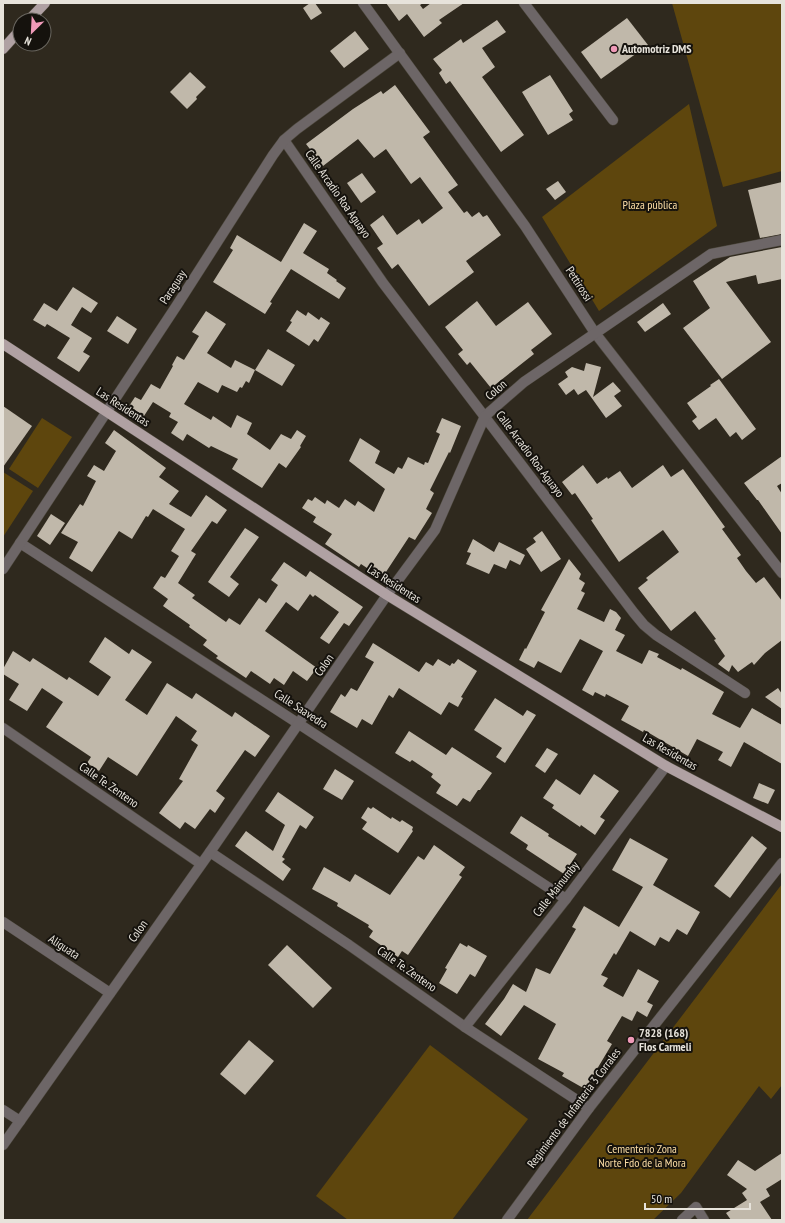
<svg xmlns="http://www.w3.org/2000/svg" width="785" height="1223" font-family="'PT Sans Narrow',sans-serif">
<style>
.green{fill:#5e460d}
.building{fill:#c0b8aa}
.lines{fill:none;stroke-linecap:round;stroke-linejoin:round}
.minor-casing{stroke:#4c473c;stroke-width:11}
.major-casing{stroke:#4c473c;stroke-width:11}
.minor{stroke:#6d6667;stroke-width:10}
.major{stroke:#b0a1a3;stroke-width:10}
.poi-dot{fill:#ef9ab8;stroke:#15120d;stroke-width:1.5}
.labels{text-anchor:middle;stroke-width:4;stroke-linejoin:round;paint-order:stroke}
.poi-label{font-size:12px;font-weight:bold;fill:#e7e3db;stroke:#15120d;text-anchor:start}
.street-label{font-size:12px;fill:#e7e3db;stroke:#15120d}
.park-label{font-size:12px;fill:#fedfa6;stroke:#15120d}
</style>
<rect width="100%" height="100%" fill="#2f291e"/>
<g class="green">
<polygon points="672,3 782,3 782,171 723,187"/>
<polygon points="689,104 717,226 599,311 542,217"/>
<polygon points="42,418 72,437 38,488 9,469"/>
<polygon points="3,472 33,491 3,537"/>
<polygon points="782,884 782,1085 771,1099 759,1086 681,1193 653,1220 527,1220"/>
<polygon points="430,1045 528,1119 452,1220 348,1220 316,1196"/>
</g>
<g class="building">
<polygon points="310,3 315,3 322,13 311,20 303,8"/>
<polygon points="386,3 423,3 420,5 423,9 431,3 464,3 439,20 442,23 424,37 407,14 399,21"/>
<polygon points="627,18 648,45 601,79 581,52"/>
<polygon points="497,20 506,32 482,48 495,67 482,77 524,135 501,152 450,81 446,84 439,73 442,70 433,59 461,39 463,43"/>
<polygon points="355,31 369,49 344,68 330,51"/>
<polygon points="190,72 206,87 196,97 197,99 187,109 170,92"/>
<polygon points="550,75 573,111 569,114 573,120 548,135 522,92"/>
<polygon points="395,85 430,132 423,137 458,185 448,192 464,213 467,211 472,217 479,212 483,217 487,215 501,235 466,261 474,272 429,306 398,264 392,269 377,248 383,244 370,225 383,215 397,235 419,219 422,224 443,208 420,177 411,184 386,149 374,158 358,139 323,166 306,144 353,109 381,91 383,94"/>
<polygon points="362,173 376,192 361,203 347,183"/>
<polygon points="558,181 566,192 555,200 546,189"/>
<polygon points="782,182 782,234 760,238 748,190"/>
<polygon points="304,223 317,231 303,253 329,269 327,273 337,280 336,281 346,288 339,299 291,269 270,302 272,303 265,314 213,282 233,250 230,248 237,235 281,262"/>
<polygon points="782,247 782,279 758,284 756,275 726,282 771,342 722,379 683,328 710,308 693,281 730,257"/>
<polygon points="73,287 98,303 91,313 82,307 71,325 92,338 83,352 90,356 79,372 57,358 70,338 47,324 45,327 33,320 44,303 57,311"/>
<polygon points="477,301 496,326 528,302 552,334 531,350 534,354 491,388 470,362 467,365 458,354 463,350 445,327"/>
<polygon points="663,303 671,314 645,332 637,322"/>
<polygon points="297,310 306,316 308,312 319,320 321,317 330,323 318,342 314,339 309,346 286,331 292,322 290,321"/>
<polygon points="206,311 226,324 207,353 231,368 235,360 255,370 249,383 246,381 242,388 240,387 237,392 222,385 218,393 198,382 184,404 211,420 213,416 231,428 237,415 252,423 247,434 270,450 281,434 291,439 297,430 306,436 300,446 301,447 286,468 279,463 262,488 232,469 238,459 211,446 209,448 187,434 183,441 171,433 178,422 169,417 171,413 153,402 144,416 129,406 135,397 141,400 151,384 160,389 173,366 172,365 177,356 184,360 199,336 192,332"/>
<polygon points="117,316 137,329 128,344 107,331"/>
<polygon points="268,349 295,365 282,386 255,370"/>
<polygon points="586,363 601,367 593,397 613,382 621,391 614,396 622,406 606,418 586,390 578,395 574,389 566,395 558,384 568,377 565,372 572,367 584,371"/>
<polygon points="719,379 756,429 742,440 736,432 730,437 716,418 699,430 692,421 697,417 687,403 711,386 710,385"/>
<polygon points="3,406 32,426 3,467"/>
<polygon points="442,418 461,426 450,453 449,452 430,490 434,493 426,509 432,513 415,540 409,537 384,575 372,567 370,570 361,564 359,567 325,544 332,534 313,522 316,517 302,508 308,499 312,501 315,497 325,504 327,500 339,508 345,499 355,506 358,501 374,512 385,489 349,461 360,438 380,451 375,463 394,474 398,467 402,469 408,457 424,465 425,462 428,463 440,434 436,432"/>
<polygon points="114,430 166,468 159,477 179,491 169,504 191,517 206,495 227,510 217,524 212,521 191,551 196,554 178,583 195,595 192,598 226,622 229,618 240,625 259,598 266,603 278,585 271,580 284,562 306,577 310,571 363,607 349,626 344,623 329,644 320,638 339,612 315,595 313,597 310,594 298,611 286,602 265,631 317,668 307,681 293,671 284,685 274,678 270,684 251,671 246,678 216,658 218,656 203,645 207,640 189,627 190,625 163,606 168,599 153,588 161,576 165,578 179,556 171,551 185,529 153,509 148,517 146,516 132,539 119,531 92,572 69,558 78,542 61,533 80,504 83,506 96,481 87,476 94,465 104,471 116,451 105,443"/>
<polygon points="782,456 782,483 777,486 782,494 782,534 758,500 757,500 744,483"/>
<polygon points="583,465 597,484 607,477 608,479 620,471 632,488 663,465 671,477 683,469 725,527 722,529 741,555 737,558 746,571 756,583 764,577 782,601 782,640 765,653 754,665 752,662 738,672 732,665 729,672 718,664 725,656 714,640 716,639 695,611 671,631 638,588 648,580 646,578 679,552 663,530 619,562 591,520 593,519 575,493 572,495 562,482"/>
<polygon points="51,514 65,523 50,545 37,536"/>
<polygon points="245,528 259,537 230,577 239,584 229,597 208,582"/>
<polygon points="542,531 561,559 541,572 526,549 536,542 533,538"/>
<polygon points="473,539 494,552 499,542 525,555 520,565 510,560 506,569 494,564 489,574 466,564 471,553 467,552"/>
<polygon points="569,559 581,574 579,579 585,583 581,591 585,593 577,609 604,622 610,609 616,612 621,618 615,630 625,635 616,651 642,664 649,650 659,654 657,657 681,670 682,668 724,692 712,714 740,728 752,708 782,725 782,764 744,742 731,767 718,760 723,752 697,739 688,756 644,730 643,732 621,720 629,706 606,694 605,697 595,692 593,696 582,690 603,651 580,639 561,673 538,661 534,668 519,660 525,648 526,649 545,612 541,610"/>
<polygon points="105,637 129,654 132,649 152,662 125,700 147,715 167,683 192,699 196,693 232,717 235,712 270,736 255,757 245,750 216,791 225,798 215,813 210,809 195,829 185,822 180,829 159,813 183,781 179,779 198,745 191,740 197,731 176,716 137,776 108,757 99,771 87,763 91,757 46,727 63,702 42,688 27,711 9,700 19,684 3,674 3,669 13,651 30,662 33,658 67,680 69,677 98,696 111,677 89,662"/>
<polygon points="373,643 419,672 426,662 433,666 438,659 450,666 452,663 454,664 458,659 477,671 461,697 463,698 458,707 449,702 441,715 399,688 393,698 389,695 372,725 362,719 357,728 330,712 341,694 345,697 351,688 357,691 374,662 365,657"/>
<polygon points="778,688 782,694 782,709 765,697"/>
<polygon points="495,698 523,716 527,710 536,715 505,763 496,757 502,748 474,730"/>
<polygon points="409,731 446,755 452,747 492,773 480,790 478,790 470,802 463,798 457,806 436,793 441,785 431,777 433,774 412,760 410,762 395,753"/>
<polygon points="547,748 558,754 545,773 535,766"/>
<polygon points="335,769 354,781 342,800 323,789"/>
<polygon points="594,774 619,791 600,817 605,820 595,835 581,825 580,827 552,808 554,805 543,798 556,779 580,795"/>
<polygon points="759,783 775,790 768,804 753,798"/>
<polygon points="278,792 314,817 306,829 300,825 282,857 285,859 282,862 291,869 283,881 235,846 246,831 273,851 285,825 265,811"/>
<polygon points="368,807 371,809 373,807 391,819 392,817 400,822 402,820 413,827 412,830 413,831 398,853 362,829 367,822 361,818"/>
<polygon points="521,816 549,834 548,836 577,854 564,874 526,849 528,845 510,833"/>
<polygon points="752,836 767,848 730,898 714,886"/>
<polygon points="630,838 668,859 653,885 700,912 687,935 677,929 669,942 660,937 655,946 630,931 616,955 614,953 601,975 608,978 603,986 623,997 638,969 659,981 647,1002 653,1005 647,1017 637,1011 632,1021 622,1016 607,1041 612,1044 585,1089 562,1076 564,1073 538,1059 556,1024 524,1005 501,1036 485,1024 504,999 513,984 526,992 536,968 550,974 576,929 572,927 584,906 619,927 643,887 612,870"/>
<polygon points="434,845 465,867 459,875 462,877 408,955 402,951 398,957 369,937 373,931 368,927 369,925 337,906 338,903 312,889 324,867 350,882 355,874 390,895 418,856 424,860"/>
<polygon points="460,943 467,947 468,945 487,956 475,977 470,974 457,994 439,983 447,969 445,968"/>
<polygon points="287,945 332,988 313,1008 268,965"/>
<polygon points="249,1040 274,1061 245,1095 220,1074"/>
<polygon points="782,1153 782,1179 766,1189 770,1196 760,1202 772,1220 731,1220 726,1213 747,1200 742,1193 747,1189 727,1175 738,1160 755,1171"/>
</g>
<g class="lines">
<defs>
<g id="minor">
<polyline points="363,3 525,226 595,333 782,573"/>
<polyline points="524,3 613,120"/>
<polyline points="284,140 383,283 634,613 644,625 656,635 745,693"/>
<polyline points="20,543 299,724 566,899"/>
<polyline points="3,569 177,305 273,155 284,140 297,129 400,53"/>
<polyline points="3,728 201,864"/>
<polyline points="210,852 349,945 465,1027 589,1108"/>
<polyline points="3,922 110,993"/>
<polyline points="465,1027 566,899 666,766"/>
<polyline points="3,1110 20,1121"/>
<polyline points="3,1145 210,852 387,595 435,530 485,416 524,382 711,254 782,240"/>
<polyline points="507,1220 589,1108 782,863"/>
<polyline points="682,1220 696,1207 704,1220"/>
</g>
<g id="major">
<polyline points="29,20 45,3"/>
<polyline points="3,49 20,30"/>
<polyline points="3,344 387,595 666,766 782,827"/>
</g>
</defs>
<use href="#minor" class="minor-casing"/>
<use href="#major" class="major-casing"/>
<use href="#minor" class="minor"/>
<use href="#major" class="major"/>
</g>
<g class="poi-dot">
<circle cx="614" cy="49" r="4"/>
<circle cx="631" cy="1040" r="4"/>
</g>
<g class="labels">
<g class="poi-label">
<text x="622" y="53">Automotriz DMS</text>
<text x="639" y="1037">7828 (168)<tspan x="639" dy="14">Flos Carmeli</tspan></text>
</g>
<g class="street-label">
<text transform="translate(338 194) rotate(55)" y="4">Calle Arcadio Roa Aguayo</text>
<text transform="translate(579 284) rotate(57)" y="4">Pettirossi</text>
<text transform="translate(173 287) rotate(-57)" y="4">Paraguay</text>
<text transform="translate(496 390) rotate(-41)" y="4">Colon</text>
<text transform="translate(123 407) rotate(33)" y="4">Las Residentas</text>
<text transform="translate(530 454) rotate(53)" y="4">Calle Arcadio Roa Aguayo</text>
<text transform="translate(394 584) rotate(32)" y="4">Las Residentas</text>
<text transform="translate(324 665) rotate(-55)" y="4">Colon</text>
<text transform="translate(301 709) rotate(33)" y="4">Calle Saavedra</text>
<text transform="translate(670 752) rotate(30)" y="4">Las Residentas</text>
<text transform="translate(109 785) rotate(35)" y="4">Calle Te. Zenteno</text>
<text transform="translate(556 889) rotate(-52)" y="4">Calle Mainumby</text>
<text transform="translate(138 931) rotate(-55)" y="4">Colon</text>
<text transform="translate(64 947) rotate(33)" y="4">Aliguata</text>
<text transform="translate(407 969) rotate(35)" y="4">Calle Te. Zenteno</text>
<text transform="translate(574 1108) rotate(-53)" y="4">Regimiento de Infanteria 3 Corrales</text>
</g>
<g class="park-label">
<text x="650" y="209">Plaza pública</text>
<text x="642" y="1153">Cementerio Zona<tspan x="642" dy="14">Norte Fdo de la Mora</tspan></text>
</g>
</g>
<rect width="785" height="1223" fill="none" stroke="#e7e3db" stroke-width="8"/>
<g transform="translate(32 32) rotate(204)"><circle r="19" fill="#15120d" stroke="#69665f"/>
<path d="M0-3L7 15L0 10L-7 15Z" fill="#ef9ab8"/>
<text y="-6" font-size="11" font-weight="bold" text-anchor="middle" fill="#e7e3db">N</text>
</g>
<path d="M645 1203v6h105v-6" fill="none" stroke="#e7e3db" stroke-width="2"/>
<text x="651" y="1203" font-size="12" fill="#e7e3db" stroke="#15120d" stroke-width="3" paint-order="stroke">50 m</text>
</svg>
